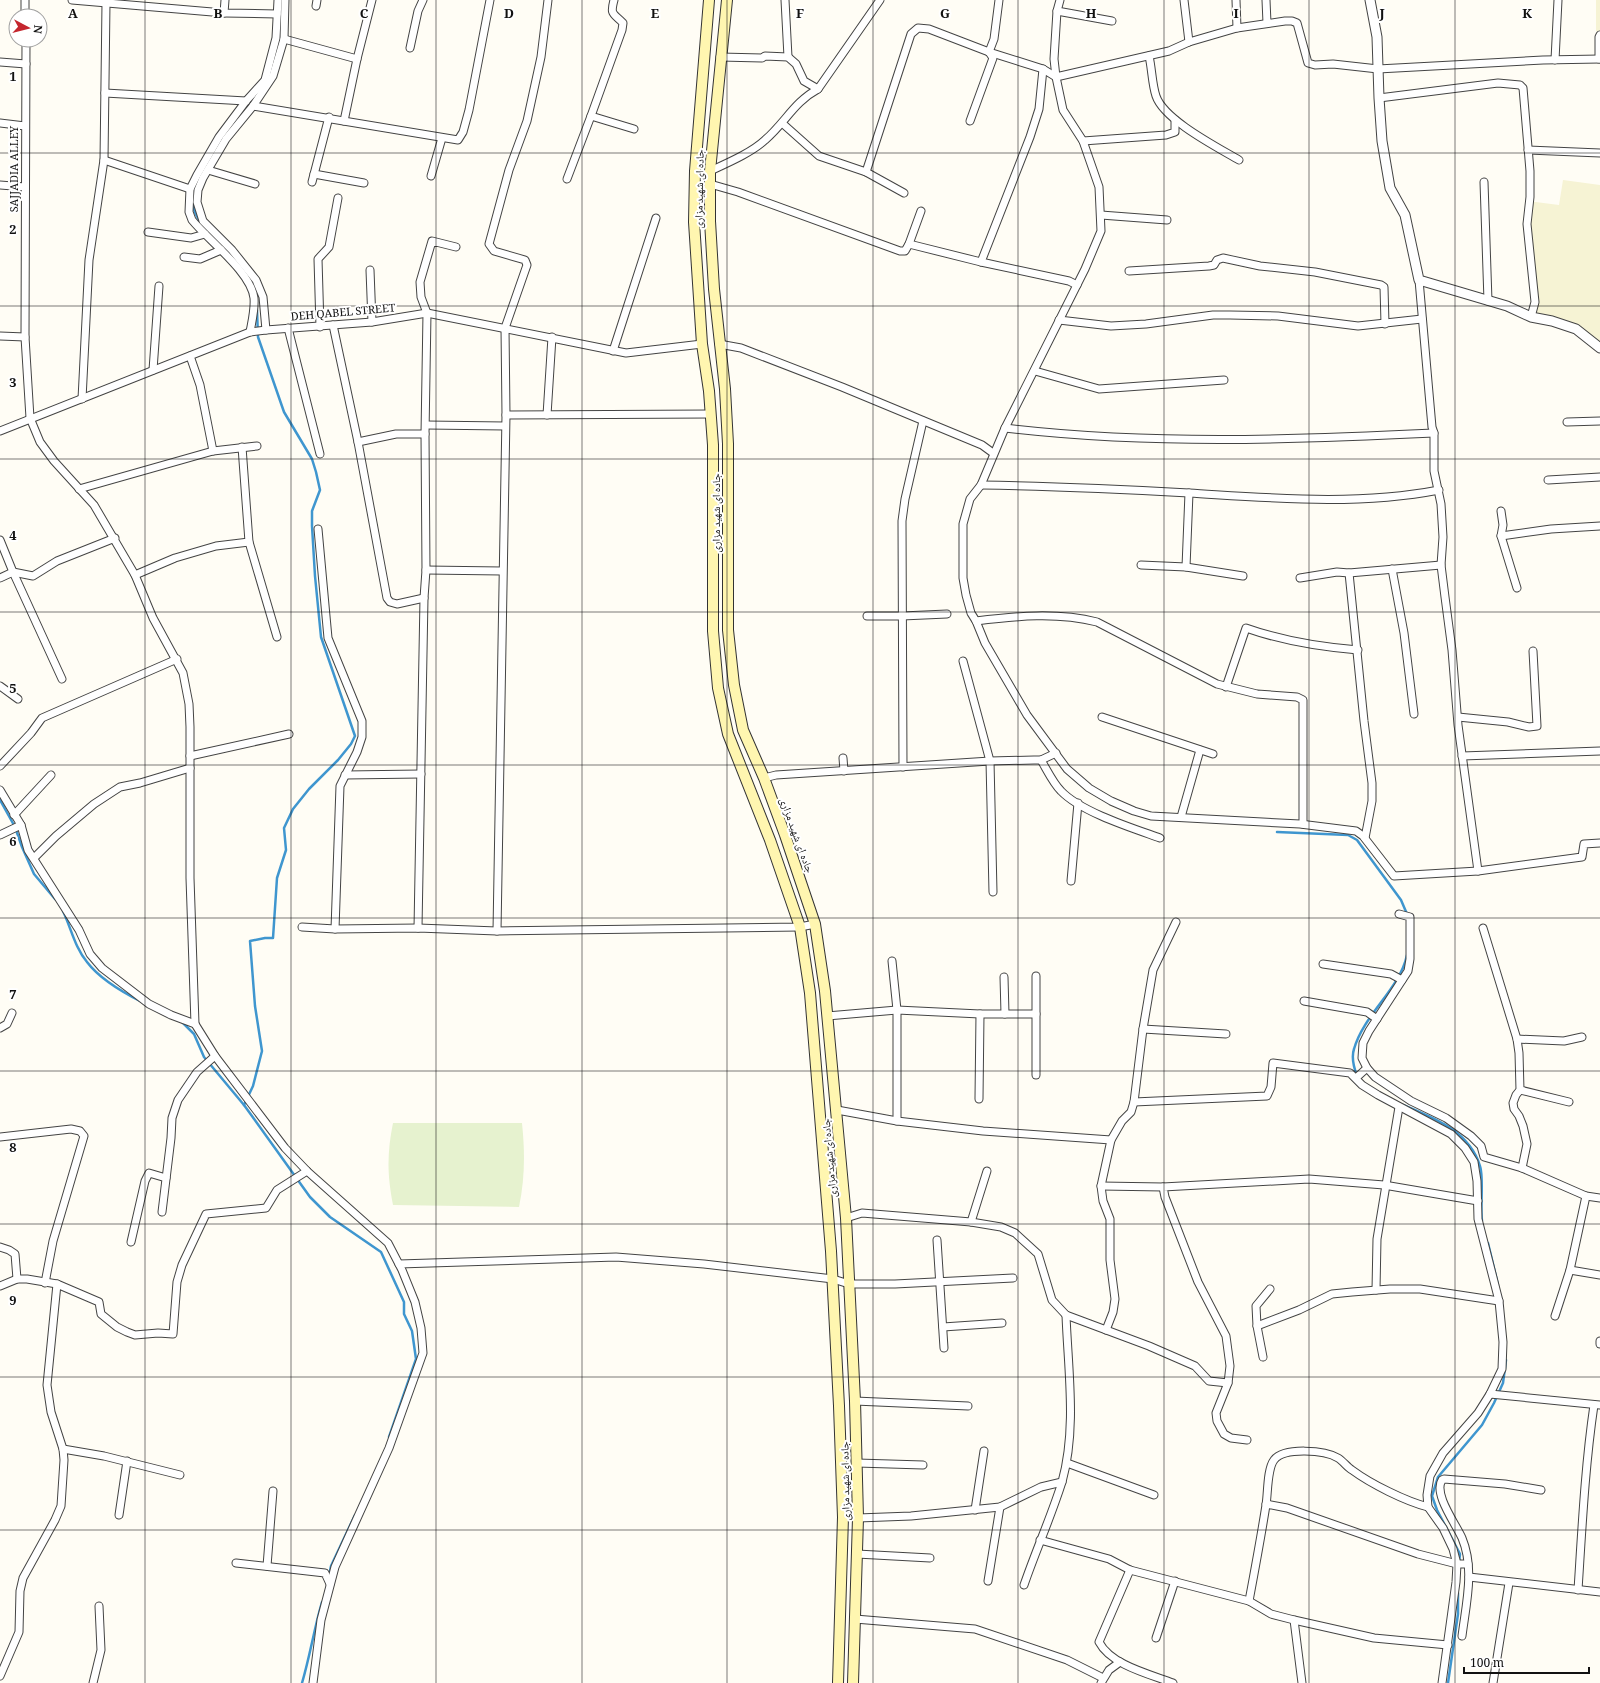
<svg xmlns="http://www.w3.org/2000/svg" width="1600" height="1683" font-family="Georgia,'Noto Naskh Arabic',serif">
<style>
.farmland{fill:#f6f3d4}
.pitch{fill:#e6f2cf}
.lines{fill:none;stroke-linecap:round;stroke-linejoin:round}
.stream{stroke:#3f96cf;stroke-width:2.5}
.minor-casing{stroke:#444;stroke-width:9}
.tertiary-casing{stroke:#444;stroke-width:11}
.secondary-casing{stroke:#333;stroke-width:12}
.minor{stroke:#fff;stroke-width:7}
.tertiary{stroke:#fff;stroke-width:9}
.secondary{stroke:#fff6b0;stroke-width:10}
.grid{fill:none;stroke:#111;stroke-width:1;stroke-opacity:0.55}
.labels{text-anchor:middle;stroke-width:4;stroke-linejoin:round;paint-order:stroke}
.street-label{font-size:11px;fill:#111;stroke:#fff}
.grid-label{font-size:13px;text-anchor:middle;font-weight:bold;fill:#111;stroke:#fff;stroke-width:4;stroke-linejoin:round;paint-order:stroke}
</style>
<rect width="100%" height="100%" fill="#fffdf5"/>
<g class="farmland">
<polygon points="1596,0 1600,0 1600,32 1596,31"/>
<polygon points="1563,180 1600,185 1600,347 1579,333 1533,317 1528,201 1559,205"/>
</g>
<path class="pitch" d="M 393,1123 L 522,1123 C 525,1152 525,1178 519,1207 L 393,1205 C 387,1174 387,1153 393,1123 Z"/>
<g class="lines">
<g class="stream">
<polyline points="233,125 254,97"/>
<path d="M 192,202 C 195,219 206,230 218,242"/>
<polyline points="0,800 15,827 22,847 34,874 55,899"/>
<polyline points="1277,832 1348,835 1357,840 1401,900 1407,914"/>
<path d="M 63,911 C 71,928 75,948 87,962 C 99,978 124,993 142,1002"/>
<polyline points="182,1022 194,1034 204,1057 244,1105 310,1197 330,1217 381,1252 404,1302 404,1314 412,1331 416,1359 389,1437"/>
<path d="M 1357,1076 C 1354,1068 1351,1058 1354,1049 C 1364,1014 1400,989 1407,955"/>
<polyline points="244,1105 253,1086 262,1051 255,1006 250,941 265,938 273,938 277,878 286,850 284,828 293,809 309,789 338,760 351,744 355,736 321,637 315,576 312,526 312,511 320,490 316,472 312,459 284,412 258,337 257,310"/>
<path d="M 1403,1105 C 1434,1118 1469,1131 1480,1166 C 1484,1178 1480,1207 1482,1221"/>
<polyline points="1488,1243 1498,1285"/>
<polyline points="1459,1562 1460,1554 1437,1510 1432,1496 1438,1477 1482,1425 1494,1403 1503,1383 1506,1360"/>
<polyline points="329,1576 331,1566 355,1515"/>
<path d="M 302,1683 C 310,1656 314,1629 322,1602"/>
<polyline points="1448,1683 1458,1614 1458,1593"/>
</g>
<defs>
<g id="minor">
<polyline points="25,0 25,16"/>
<polyline points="72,0 224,13 277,14"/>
<path d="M 614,0 C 610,15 613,13 623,23 L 622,30 L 591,116 L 634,129"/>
<polyline points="785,0 788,57"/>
<polyline points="1060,0 1057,11 1054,59 1056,77 1063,110 1083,141 1099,187 1101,231 1085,269 1005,428 981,485 970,499 963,524 963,578 966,595 971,613 976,621 985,643 1027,715 1067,769 1089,788 1111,801 1134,811 1151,816 1300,824 1356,831 1363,836 1394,876 1478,871 1582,857 1584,844 1600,843"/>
<polyline points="1184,0 1189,42"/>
<polyline points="1236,0 1237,28"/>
<polyline points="1266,0 1267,23"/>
<polyline points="316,6 317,0"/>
<polyline points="1057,11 1112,21"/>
<polyline points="224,13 225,0"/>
<polyline points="284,39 357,59"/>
<polyline points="26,40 25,337 30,418 40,442 54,461 94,505 135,575 153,618 183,673 189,704 190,727 190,878 195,1024"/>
<polyline points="410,48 418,11 423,0"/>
<polyline points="989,52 994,39 999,0"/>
<path d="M 1149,56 C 1152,69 1152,84 1156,96 C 1164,120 1217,147 1239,160"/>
<polyline points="720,57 762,58 765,56 788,57 796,64 804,81 818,89"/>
<polyline points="1599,59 1599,37 1600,35"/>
<polyline points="1555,60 1558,0"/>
<polyline points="0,62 26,64"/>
<polyline points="105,93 246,101"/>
<polyline points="1379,98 1498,83 1520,85 1523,88 1530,171 1530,197 1527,224 1535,302 1531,317"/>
<polyline points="253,106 458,140 463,132 469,110 490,0"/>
<polyline points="344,121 357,59 372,0"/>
<polyline points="970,121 993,58 989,52"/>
<polyline points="0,123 25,126"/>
<polyline points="782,123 819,156 866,172 904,193"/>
<polyline points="1083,141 1166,135 1175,132 1175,120"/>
<polyline points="1528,150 1600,153"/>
<polyline points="104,160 190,189"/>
<polyline points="208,170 255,184"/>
<path d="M 710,171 C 727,163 751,153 765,140 C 785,123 794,102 818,89 L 880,0"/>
<polyline points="866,172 911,34 918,28 929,29 989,52 1043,69 1056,77 1169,51 1189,42 1237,28 1285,21 1292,21 1297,23 1308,63 1315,65 1333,64 1378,69 1543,60 1600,59"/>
<polyline points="314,174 364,183"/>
<polyline points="431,176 442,138"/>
<polyline points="567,179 591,116"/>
<polyline points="312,182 329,117"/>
<polyline points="1484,182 1488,301"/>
<polyline points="710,184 738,192 900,251 905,251 909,244 921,211"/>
<polyline points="0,185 25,187"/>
<polyline points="1101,215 1167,220"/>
<polyline points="148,232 191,238 205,234"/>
<polyline points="909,244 981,262 1069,281 1077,285"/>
<polyline points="184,257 200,259 221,250"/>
<polyline points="981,262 1030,137 1039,109 1043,69"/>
<polyline points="370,270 372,322"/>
<polyline points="1129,271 1209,266 1214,265 1217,260 1223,258 1260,266 1315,272 1381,285 1384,287 1385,324"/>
<polyline points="1419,280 1432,427 1434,433 1434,471 1441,504 1443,537 1441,565 1445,597 1452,650 1458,725 1478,871"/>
<polyline points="1059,320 1111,326 1146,324 1213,315 1230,315 1278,316 1358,326 1422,319"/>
<polyline points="333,325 358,442 387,598 390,602 397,604 424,598"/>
<polyline points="320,327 318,259 329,247 338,198"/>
<polyline points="288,328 320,454"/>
<polyline points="266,330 263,297 256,280 232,250 203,221 197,202 198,190 203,178 226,139 253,106 273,76 284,39 285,0"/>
<path d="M 250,332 C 252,321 255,309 254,298 C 251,272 208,240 192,220 L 189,212 L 190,189 L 197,175 L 219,137 L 246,101 L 265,80 L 276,38 L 278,0"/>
<polyline points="0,336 25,337"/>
<polyline points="719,344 741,348 842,387 982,445 993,453"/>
<polyline points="613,351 656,218"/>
<polyline points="190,356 200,385 213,451"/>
<polyline points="153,370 159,286"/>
<polyline points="1035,371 1099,389 1224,380"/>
<polyline points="82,399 89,260 104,160 106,3"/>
<polyline points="506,415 711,414"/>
<polyline points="547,415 552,337"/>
<polyline points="1567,422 1600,421"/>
<polyline points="426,425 505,426"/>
<path d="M 1005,428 C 1148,445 1291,440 1434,433"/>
<polyline points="0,431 250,332 266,330 372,322 427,313 626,353 702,344"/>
<polyline points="358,442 396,434 425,434"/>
<polyline points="242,447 249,542 277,637"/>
<polyline points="1548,480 1600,477"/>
<path d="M 981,485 C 1050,486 1119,489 1189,493 C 1272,498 1357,506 1439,490"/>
<polyline points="79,489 213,451 257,446"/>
<polyline points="1501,511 1503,525 1501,536 1517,588"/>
<polyline points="318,529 328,638 362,721 362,737 357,752 340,786 335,929"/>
<polyline points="1501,536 1551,529 1600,526"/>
<polyline points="0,540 13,572 62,679"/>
<polyline points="1141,565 1186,567 1243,576"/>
<polyline points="1186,567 1189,493"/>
<polyline points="1392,569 1404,633 1414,714"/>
<polyline points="426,570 502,571"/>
<polyline points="1349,573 1364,721 1372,783 1372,801 1365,838"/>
<polyline points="135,575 175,558 216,546 249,542"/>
<polyline points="0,578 13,572 33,576 57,561 115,538"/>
<polyline points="1300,578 1337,572 1349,573 1441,565"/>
<polyline points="867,616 902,616 947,614"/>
<path d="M 976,621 C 1017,616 1057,612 1097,622 L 1217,684 L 1257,694 L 1297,697 L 1303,700 L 1303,824"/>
<polyline points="963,661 990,761 993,892"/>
<polyline points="0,686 18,699"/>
<path d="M 1226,687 L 1246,628 C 1283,641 1320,647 1358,650"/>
<polyline points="1102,717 1213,754"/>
<polyline points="1458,717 1508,722 1529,727 1537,726 1533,651"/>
<polyline points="190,756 289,734"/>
<polyline points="1462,756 1600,751"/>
<polyline points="843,758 844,771"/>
<path d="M 1041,760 C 1047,770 1053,783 1061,791 C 1081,812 1132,828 1160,838"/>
<polyline points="0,766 31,733 42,718 177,659"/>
<polyline points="903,767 902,521 905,499 923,421"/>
<polyline points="345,775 421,774"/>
<polyline points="764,778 776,775 990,761 1034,760 1041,760 1056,753"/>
<polyline points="0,790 21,825 28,850 79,930 90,954 102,968 149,1004 171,1015 195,1024 215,1056 285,1148 307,1171 388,1243 402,1270 415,1302 421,1328 423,1353 389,1448 335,1567 321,1620 313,1683"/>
<polyline points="14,815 51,775"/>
<polyline points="1181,817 1200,750"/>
<polyline points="0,835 21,825"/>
<polyline points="34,858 56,836 94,804 120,787 140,783 190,768"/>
<polyline points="1071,881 1078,803"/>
<polyline points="1399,914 1410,917 1410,959 1408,971 1369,1031 1363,1043 1362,1058 1367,1068 1375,1077 1411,1101 1446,1118 1471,1136 1481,1146 1484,1157 1522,1168 1586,1196 1600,1198"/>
<polyline points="302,927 335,929 418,928 497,931 800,927 815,924"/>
<polyline points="418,928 424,598 426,570 425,434 427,313 421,297 420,282 432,241 456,247"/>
<polyline points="1483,928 1517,1039 1519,1053 1520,1090 1516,1095 1513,1103 1514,1109 1519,1116 1523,1126 1527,1144 1522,1168"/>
<polyline points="497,931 506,415 505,328 527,265 525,260 494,251 489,244 509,170 527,121 541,57 548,0"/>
<polyline points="892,961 897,1010 897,1121"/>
<polyline points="1323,964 1391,974 1402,980"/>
<polyline points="1036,976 1036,1075"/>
<polyline points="1004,977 1005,1014"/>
<polyline points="1304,1001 1367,1012 1377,1019"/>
<polyline points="827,1016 897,1010 980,1014 1036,1014"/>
<polyline points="0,1028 7,1024 12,1013"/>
<polyline points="1143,1029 1226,1034"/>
<polyline points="1517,1039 1564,1041 1582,1037"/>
<polyline points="1356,1078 1367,1068"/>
<polyline points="1520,1090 1569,1102"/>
<polyline points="979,1099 980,1014"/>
<polyline points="1134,1102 1267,1096 1271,1087 1273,1063 1350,1073 1362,1085 1378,1095 1451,1134 1465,1148 1474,1162 1477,1181 1478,1219 1499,1301 1503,1342 1502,1369 1490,1394 1478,1413 1443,1453 1430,1476 1427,1495 1428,1507 1443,1528 1453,1549 1457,1564 1456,1582 1442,1683"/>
<polyline points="837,1110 897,1121 983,1131 1111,1140"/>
<polyline points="0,1137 71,1129 80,1131 84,1136 53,1241 45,1283"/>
<polyline points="1101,1186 1163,1187"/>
<polyline points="162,1212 171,1138 172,1118 178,1100 197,1072 215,1056"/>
<polyline points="846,1218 862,1213 971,1222 1001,1227 1015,1233 1038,1254 1052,1300 1066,1315 1149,1346 1195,1366 1209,1381 1228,1383"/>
<polyline points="971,1222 987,1171"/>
<polyline points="937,1240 944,1348"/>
<polyline points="131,1242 145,1181 149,1173 166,1178"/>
<polyline points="0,1247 9,1250 15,1254 17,1279"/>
<polyline points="399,1264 616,1257 704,1264 833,1279 849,1284 895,1284 1013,1278"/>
<polyline points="1570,1270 1600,1275"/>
<polyline points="0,1286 17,1279 27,1279 57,1284 99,1302 101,1314 117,1327 127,1332 135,1335 158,1333 173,1334 177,1282 182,1265 206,1214 266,1208 277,1190 307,1171"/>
<polyline points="1376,1290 1377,1239 1399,1107"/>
<polyline points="1555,1316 1570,1270 1586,1196"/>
<polyline points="1257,1326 1299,1310 1332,1294 1352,1292 1390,1289 1420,1289 1499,1301"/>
<polyline points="943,1327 1002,1323"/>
<polyline points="1106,1330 1113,1312 1115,1299 1110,1260 1110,1219 1103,1201 1101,1186 1111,1140 1122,1121 1131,1112 1134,1102 1143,1029 1153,970 1176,922"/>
<polyline points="1600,1344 1600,1341"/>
<polyline points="1263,1357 1257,1326 1256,1306 1270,1289"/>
<polyline points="1490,1394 1600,1405"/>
<polyline points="855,1401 968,1406"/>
<polyline points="1247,1440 1231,1438 1224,1434 1217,1421 1216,1413 1228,1383 1230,1366 1226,1336 1198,1282 1165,1197 1163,1187 1309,1179 1384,1185 1478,1201"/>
<polyline points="63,1449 104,1456 180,1475"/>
<polyline points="857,1463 923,1465"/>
<polyline points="1067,1463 1154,1495"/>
<polyline points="1266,1504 1287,1508 1418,1554 1457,1564 1468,1564"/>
<polyline points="975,1510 984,1451"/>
<polyline points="119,1515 127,1461"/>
<path d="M 858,1518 L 911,1516 L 1000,1507 L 1041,1487 L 1062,1482 C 1077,1428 1068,1370 1066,1315"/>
<polyline points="1040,1540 1109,1559 1130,1570 1249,1601 1271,1614 1294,1620 1374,1638 1448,1645"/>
<polyline points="857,1554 930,1558"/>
<polyline points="236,1563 325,1573 330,1584"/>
<polyline points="267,1566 273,1491"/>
<path d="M 1130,1570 L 1099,1642 C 1111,1665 1149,1674 1173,1683"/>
<polyline points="1469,1577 1600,1592"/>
<polyline points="988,1581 1000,1507"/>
<path d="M 1024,1585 C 1036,1550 1051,1517 1062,1482"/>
<path d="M 1578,1590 C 1582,1528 1585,1466 1594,1405"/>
<path d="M 1249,1601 C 1255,1569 1261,1537 1266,1505 C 1268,1493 1267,1469 1274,1460 C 1284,1447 1325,1450 1338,1458 C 1343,1461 1347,1467 1352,1470 C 1371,1484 1405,1501 1428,1507"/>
<polyline points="855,1619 975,1629 1067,1660 1103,1678"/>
<polyline points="1294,1620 1302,1683"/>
<path d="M 1462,1636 C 1466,1604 1475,1569 1462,1538 C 1456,1524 1433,1494 1442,1480 L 1444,1479 L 1505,1484 L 1541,1490"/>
<polyline points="1156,1638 1175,1581"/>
<polyline points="0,1676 19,1632 20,1591 23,1578 55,1520 61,1506 64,1460 63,1449 51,1412 47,1385 57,1284"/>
<polyline points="93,1683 101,1650 99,1606"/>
<polyline points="1101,1683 1109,1670 1120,1662"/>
<polyline points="1493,1683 1509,1583"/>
</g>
<polyline id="tertiary" points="1370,0 1377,37 1379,98 1382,141 1390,188 1405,215 1419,280 1507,306 1531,317 1552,321 1576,329 1600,348"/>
<g id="secondary">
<polyline points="709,0 695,171 694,222 702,344 709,391 713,445 713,631 718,688 728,734 770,840 800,927 810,993 831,1251 839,1406 843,1517 838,1683"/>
<polyline points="727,0 710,171 710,221 714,289 725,389 728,444 728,630 734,685 743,730 764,778 785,835 815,924 825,991 846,1218 855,1401 858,1518 853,1683"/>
</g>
</defs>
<use href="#minor" class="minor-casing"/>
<use href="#tertiary" class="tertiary-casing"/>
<use href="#secondary" class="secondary-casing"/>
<use href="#minor" class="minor"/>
<use href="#tertiary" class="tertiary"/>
<use href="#secondary" class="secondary"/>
</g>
<path class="grid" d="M 145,0 L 145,1683M 291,0 L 291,1683M 436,0 L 436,1683M 582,0 L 582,1683M 727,0 L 727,1683M 873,0 L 873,1683M 1018,0 L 1018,1683M 1164,0 L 1164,1683M 1309,0 L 1309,1683M 1455,0 L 1455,1683M 0,153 L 1600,153M 0,306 L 1600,306M 0,459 L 1600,459M 0,612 L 1600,612M 0,765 L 1600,765M 0,918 L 1600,918M 0,1071 L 1600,1071M 0,1224 L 1600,1224M 0,1377 L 1600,1377M 0,1530 L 1600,1530"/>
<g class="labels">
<g class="street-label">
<text transform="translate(14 169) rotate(-90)" y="4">SAJJADIA ALLEY</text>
<text transform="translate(699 189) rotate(-89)" y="4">جاده ای شهید مزاری</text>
<text transform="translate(343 312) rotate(-5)" y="4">DEH QABEL STREET</text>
<text transform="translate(716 513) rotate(-90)" y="4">جاده ای شهید مزاری</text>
<text transform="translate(797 835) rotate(70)" y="4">جاده ای شهید مزاری</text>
<text transform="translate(829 1158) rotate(-95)" y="4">جاده ای شهید مزاری</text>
<text transform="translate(845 1481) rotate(-91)" y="4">جاده ای شهید مزاری</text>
</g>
</g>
<g class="grid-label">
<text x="73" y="18">A</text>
<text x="218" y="18">B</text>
<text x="364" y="18">C</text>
<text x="509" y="18">D</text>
<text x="655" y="18">E</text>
<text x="800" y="18">F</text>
<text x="945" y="18">G</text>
<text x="1091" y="18">H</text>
<text x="1236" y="18">I</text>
<text x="1382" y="18">J</text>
<text x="1527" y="18">K</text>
<text x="13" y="81">1</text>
<text x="13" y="234">2</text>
<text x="13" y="387">3</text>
<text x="13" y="540">4</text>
<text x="13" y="693">5</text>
<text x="13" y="846">6</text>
<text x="13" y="999">7</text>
<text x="13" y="1152">8</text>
<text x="13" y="1305">9</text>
</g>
<g transform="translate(28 28) rotate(97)"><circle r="19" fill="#ffffff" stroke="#a0a0a0"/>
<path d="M0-3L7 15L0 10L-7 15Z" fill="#c4262e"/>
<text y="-6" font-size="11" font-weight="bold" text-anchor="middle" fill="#111111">N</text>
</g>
<path d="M1464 1667v6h125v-6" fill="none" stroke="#111111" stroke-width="2"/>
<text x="1470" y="1667" font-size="12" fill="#111111" stroke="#ffffff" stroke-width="3" paint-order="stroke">100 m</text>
</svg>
